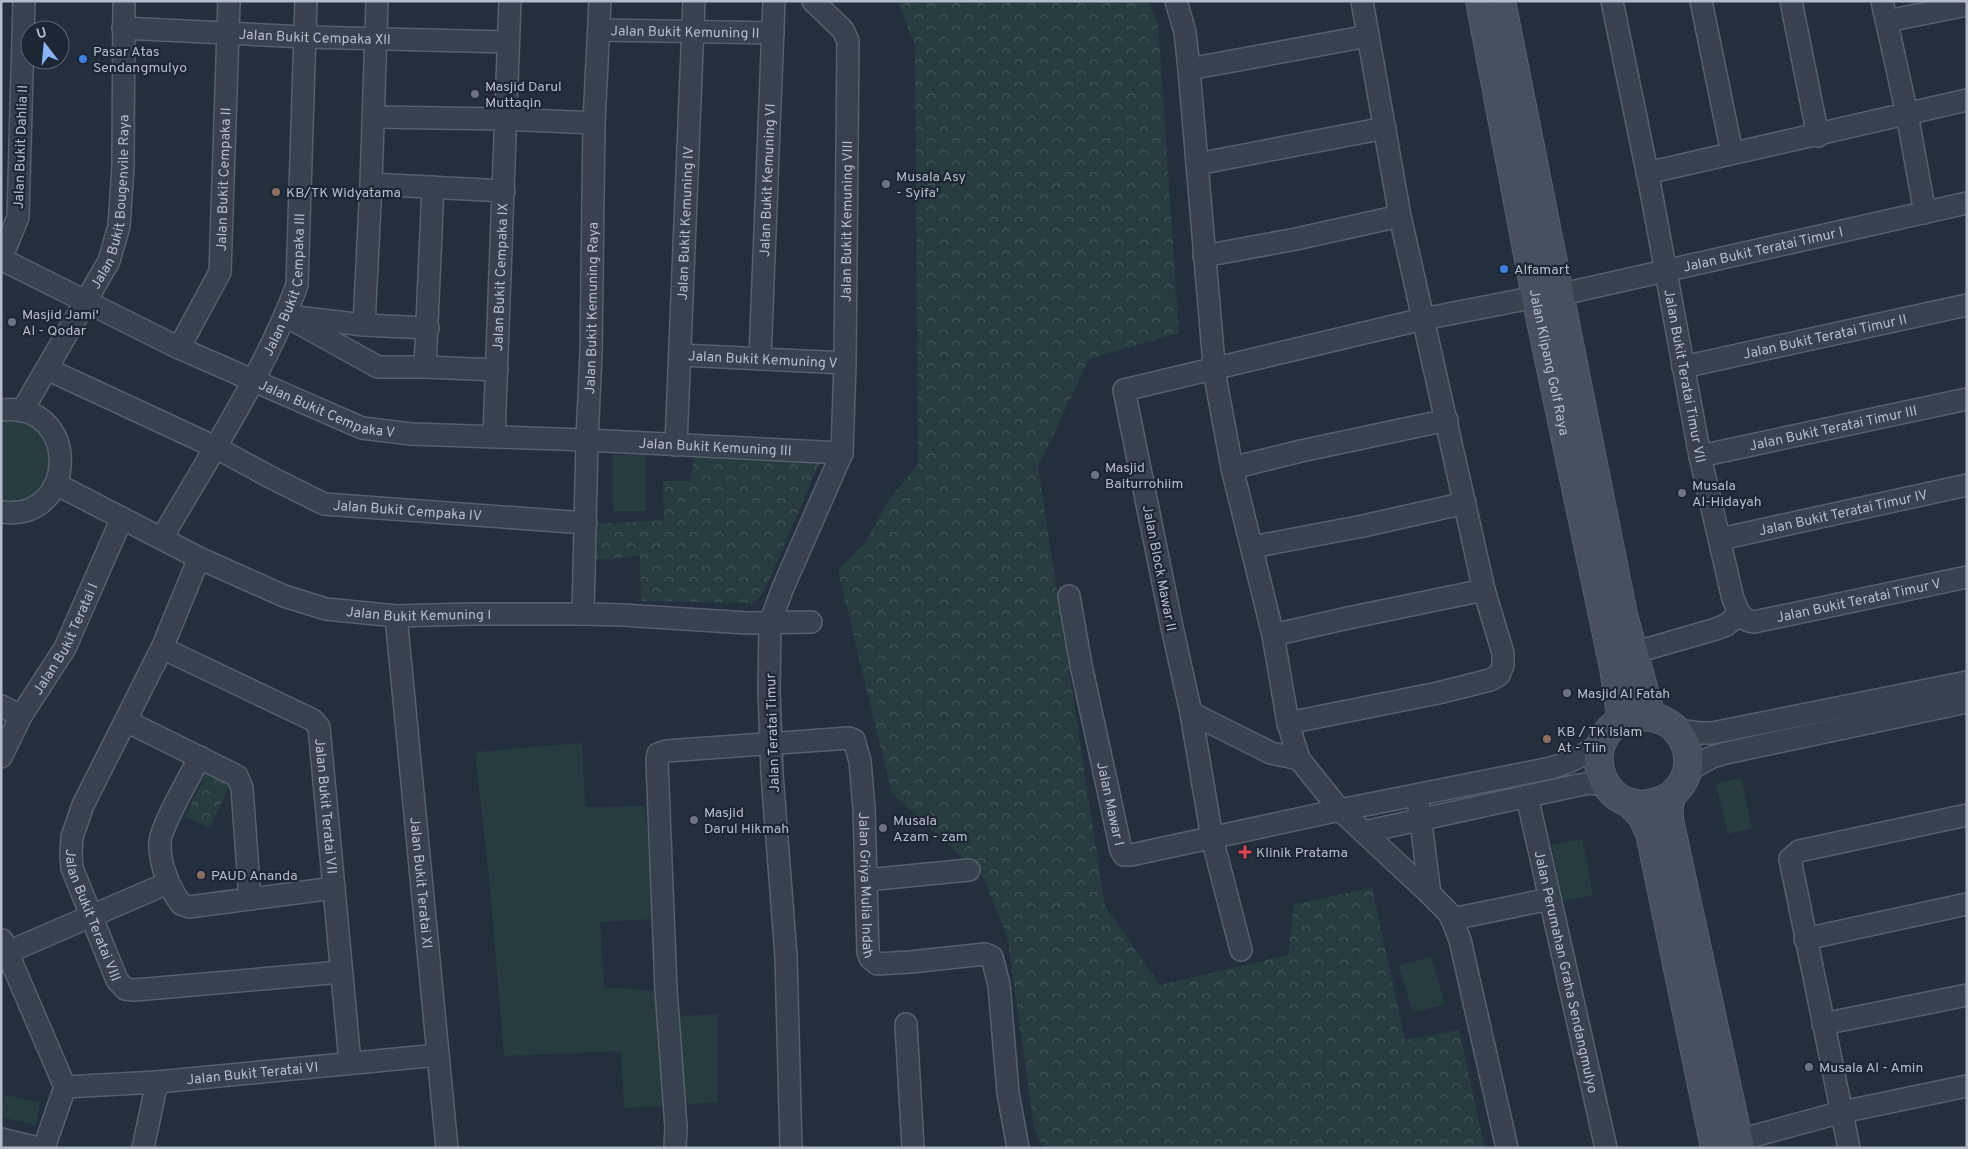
<svg xmlns="http://www.w3.org/2000/svg" width="1968" height="1149" font-family="Overpass,sans-serif">
<style>
.grass{fill:#263c3f}
.forest{fill:url(#forest-crowns)}
.lines{fill:none;stroke-linecap:round;stroke-linejoin:round}
.street-casing{stroke:#565f6c;stroke-width:24}
.secondary-casing{stroke:#565f6c;stroke-width:30}
.street{stroke:#38414e;stroke-width:21}
.secondary{stroke:#465061;stroke-width:28}
.shop-dot{fill:#3f7fe0;stroke:#1d2633;stroke-width:2}
.worship-dot{fill:#6b7280;stroke:#1d2633;stroke-width:2}
.education-dot{fill:#8d6e63;stroke:#1d2633;stroke-width:2}
.health-dot{fill:#e0444e;stroke:#1d2633;stroke-width:2}
.labels{text-anchor:middle;stroke-width:4.5;stroke-linejoin:round;paint-order:stroke}
.street-label{font-size:14px;fill:#b4bcc9;stroke:#1d2633}
.poi-label{font-size:14px;fill:#b4bcc9;stroke:#1d2633;text-anchor:start}
</style>
<defs>
<pattern id="forest-crowns" width="20" height="18" patternUnits="userSpaceOnUse" patternTransform="scale(1.25)"><rect width="20" height="18" fill="#263c3f"/><path d="M2 6a3 3 0 1 1 6 0M12 15a3 3 0 1 1 6 0" fill="none" stroke="#435659"/></pattern>
</defs>
<rect width="100%" height="100%" fill="#242f3e"/>
<g class="grass">
<polygon points="17,417 45,435 52,456 48,477 42,486 34,494 13,502 1,501 1,418"/>
<rect x="613" y="455" width="33" height="56"/>
<polygon points="582,743 585,807 645,806 654,919 600,922 604,987 657,991 660,1059 681,1058 680,1016 718,1014 718,1102 624,1108 621,1051 504,1056 490,888 476,760 477,752"/>
<polygon points="1741,778 1752,828 1728,834 1716,784"/>
<polygon points="1582,839 1593,895 1563,901 1552,845"/>
<polygon points="1431,957 1445,1004 1413,1013 1399,966"/>
<polygon points="5,1095 40,1102 36,1125 1,1117"/>
</g>
<g class="forest">
<polygon points="897,1 1148,1 1158,24 1179,333 1089,359 1038,467 1105,906 1160,985 1288,955 1294,904 1372,888 1405,1040 1459,1030 1485,1148 1043,1148 1034,1127 1007,936 982,875 892,794 838,571 866,541 890,498 918,465 915,45"/>
<polygon points="696,452 820,462 763,594 754,603 641,601 640,556 595,560 598,524 664,520 663,481 689,481"/>
<polygon points="206,773 230,784 210,828 185,817"/>
</g>
<g class="lines">
<defs>
<g id="street">
<path id="s1" d="M 24,1 L 18,217 L 1,259 L 179,348 L 362,428 L 411,434 L 587,440 L 842,453"/>
<polyline points="1176,1 1185,32 1189,69 1215,376 1232,468 1273,635 1288,723 1299,759"/>
<path id="s2" d="M 1612,1 L 1650,186 L 1700,456 L 1733,599 C 1738,610 1741,621 1754,622 L 1967,577"/>
<polyline points="1701,1 1732,153"/>
<polyline points="1791,1 1818,136"/>
<polyline points="1882,1 1907,114 1925,213"/>
<polyline points="1887,21 1967,5"/>
<path id="s3" d="M 123,28 L 305,37 L 508,42"/>
<path id="s4" d="M 599,30 L 773,33"/>
<polyline points="1189,69 1368,36"/>
<polyline points="374,117 505,119 594,123"/>
<polyline points="1197,164 1385,128"/>
<polyline points="1647,173 1967,100"/>
<polyline points="371,184 504,191"/>
<polyline points="1204,256 1296,239 1400,216"/>
<path id="s5" d="M 1558,295 L 1967,203"/>
<polyline points="286,316 378,367 425,367 433,187"/>
<polyline points="296,317 364,325 428,328"/>
<polyline points="364,325 371,184 377,1"/>
<path id="s6" d="M 179,348 L 220,272 L 229,1"/>
<path id="s7" d="M 681,355 L 845,363"/>
<path id="s8" d="M 760,359 L 774,1"/>
<polyline points="425,367 497,370"/>
<path id="s9" d="M 1683,367 L 1967,305"/>
<path id="s10" d="M 47,369 L 215,447 L 270,477 L 324,504 L 586,523"/>
<path d="M 1,410 C 81,400 79,523 1,512"/>
<path id="s11" d="M 22,411 L 109,261 L 119,226 L 123,166 L 124,1"/>
<path id="s12" d="M 494,436 L 510,1"/>
<path id="s13" d="M 676,445 L 694,1"/>
<path id="s14" d="M 1700,456 L 1967,399"/>
<polyline points="1232,468 1301,451 1447,420"/>
<path id="s15" d="M 56,484 L 199,558 L 284,596 L 326,609 L 396,616 L 471,614 L 583,614 L 622,615 L 748,623 L 811,622"/>
<path id="s16" d="M 162,538 C 209,456 264,374 297,285 L 306,1"/>
<path id="s17" d="M 1720,539 L 1967,485"/>
<polyline points="1252,547 1363,526 1465,503"/>
<path id="s18" d="M 199,558 L 162,648 L 83,805 L 72,837 L 71,853 L 72,868 L 117,980 L 125,989 L 135,990 L 341,972"/>
<path id="s19" d="M 1069,596 L 1081,665 L 1121,850 L 1124,855 L 1131,855 L 1340,810 L 1551,768 C 1571,762 1586,755 1602,742"/>
<path id="s20" d="M 583,614 L 587,440 L 591,354 L 594,123 L 600,1"/>
<path id="s21" d="M 396,616 L 447,1148"/>
<polyline points="1273,635 1348,618 1484,590"/>
<path id="s22" d="M 162,648 L 313,720 L 319,727 L 350,1062"/>
<polyline points="1633,653 1716,629 1726,625 1740,614"/>
<polyline points="1,706 21,716"/>
<polyline points="1191,713 1271,753 1299,759 1340,810 1430,894 1448,912 1452,919 1460,940 1507,1148"/>
<polyline points="126,721 237,776 242,788 250,899"/>
<polyline points="1288,723 1438,693 1490,680 1499,675 1503,665 1503,653 1484,590 1400,216 1362,1"/>
<polyline points="1677,730 1700,733 1712,733 1967,682"/>
<path id="s23" d="M 1,757 L 21,716 L 65,648 L 122,518"/>
<path d="M 200,757 C 191,774 161,826 160,842 C 159,863 169,888 181,904 L 189,907 L 334,888"/>
<polyline points="1687,771 1712,757 1726,753 1967,702"/>
<path id="s24" d="M 1527,796 L 1606,1148"/>
<polyline points="1419,807 1430,894"/>
<polyline points="1364,832 1579,785 1591,783 1606,785"/>
<polyline points="866,880 969,870"/>
<polyline points="1452,919 1550,899"/>
<polyline points="1805,939 1967,904"/>
<polyline points="2,940 65,1087"/>
<polyline points="1241,950 1212,838 1191,713 1172,627 1124,390 1423,319 1536,297"/>
<polyline points="8,952 168,883"/>
<polyline points="906,1024 913,1148"/>
<polyline points="1823,1024 1967,995"/>
<path id="s25" d="M 65,1087 L 157,1082 L 438,1055"/>
<polyline points="1,1139 38,1148"/>
<polyline points="1724,1144 1842,1112 1967,1086"/>
<polyline points="44,1148 65,1087"/>
<polyline points="143,1148 157,1082"/>
<path id="s26" d="M 675,1148 L 676,1127 L 666,989 L 657,761 L 658,754 L 666,751 L 849,738 L 854,740 L 860,761 L 864,808 L 868,952 L 870,958 L 877,964 L 910,962 L 985,954 L 992,957 L 999,985 L 1008,1093 L 1018,1148"/>
<path id="s27" d="M 791,1148 L 786,956 L 772,774 L 769,689 L 770,623 L 782,590 L 842,453 L 845,363 L 848,41 L 843,30 L 813,1"/>
<polyline points="1849,1148 1790,859 1799,851 1967,815"/>
</g>
<g id="secondary">
<path id="s28" d="M 1480,1 L 1536,297 L 1614,668 L 1622,721"/>
<polyline points="1501,1 1623,615 1651,716"/>
<path d="M 1671,796 C 1603,833 1572,737 1627,719 C 1640,715 1652,715 1664,721 C 1677,727 1687,742 1688,757 C 1689,767 1686,778 1680,786 C 1677,790 1672,793 1671,798 C 1668,805 1669,813 1669,820 L 1740,1148"/>
<polyline points="1629,803 1642,816 1650,833 1715,1148"/>
</g>
</defs>
<use href="#street" class="street-casing"/>
<use href="#secondary" class="secondary-casing"/>
<use href="#street" class="street"/>
<use href="#secondary" class="secondary"/>
</g>
<g class="shop-dot">
<circle cx="83" cy="59" r="5"/>
<circle cx="1504" cy="269" r="5"/>
</g>
<g class="worship-dot">
<circle cx="475" cy="94" r="5"/>
<circle cx="886" cy="184" r="5"/>
<circle cx="12" cy="322" r="5"/>
<circle cx="1095" cy="475" r="5"/>
<circle cx="1682" cy="493" r="5"/>
<circle cx="1567" cy="693" r="5"/>
<circle cx="694" cy="820" r="5"/>
<circle cx="883" cy="828" r="5"/>
<circle cx="1809" cy="1067" r="5"/>
</g>
<g class="education-dot">
<circle cx="276" cy="192" r="5"/>
<circle cx="1547" cy="739" r="5"/>
<circle cx="201" cy="875" r="5"/>
</g>
<path class="health-dot" d="M1242.5 844.5h5v5h5v5h-5v5h-5v-5h-5v-5h5z"/>
<g class="labels">
<g class="street-label">
<text dy="5" stroke="none"><textPath href="#s4" startOffset="86">Jalan Bukit Kemuning II</textPath></text>
<text dy="5" stroke="none"><textPath href="#s3" startOffset="192">Jalan Bukit Cempaka XII</textPath></text>
<text transform="translate(20 147) rotate(-88)" y="5">Jalan Bukit Dahlia II</text>
<text dy="5" stroke="none"><textPath href="#s6" startOffset="179">Jalan Bukit Cempaka II</textPath></text>
<text dy="5" stroke="none"><textPath href="#s8" startOffset="179">Jalan Bukit Kemuning VI</textPath></text>
<text dy="5" stroke="none"><textPath href="#s11" startOffset="232">Jalan Bukit Bougenvile Raya</textPath></text>
<text dy="5" stroke="none"><textPath href="#s27" startOffset="942">Jalan Bukit Kemuning VIII</textPath></text>
<text dy="5" stroke="none"><textPath href="#s13" startOffset="222">Jalan Bukit Kemuning IV</textPath></text>
<text dy="5" stroke="none"><textPath href="#s5" startOffset="210">Jalan Bukit Teratai Timur I</textPath></text>
<text dy="5" stroke="none"><textPath href="#s12" startOffset="159">Jalan Bukit Cempaka IX</textPath></text>
<text dy="5" stroke="none"><textPath href="#s16" startOffset="285">Jalan Bukit Cempaka III</textPath></text>
<text dy="5" stroke="none"><textPath href="#s20" startOffset="306">Jalan Bukit Kemuning Raya</textPath></text>
<text dy="5" stroke="none"><textPath href="#s9" startOffset="145">Jalan Bukit Teratai Timur II</textPath></text>
<text dy="5" stroke="none"><textPath href="#s7" startOffset="82">Jalan Bukit Kemuning V</textPath></text>
<text dy="5" stroke="none"><textPath href="#s28" startOffset="368">Jalan Klipang Golf Raya</textPath></text>
<text dy="5" stroke="none"><textPath href="#s2" startOffset="382">Jalan Bukit Teratai Timur VII</textPath></text>
<text dy="5" stroke="none"><textPath href="#s1" startOffset="621">Jalan Bukit Cempaka V</textPath></text>
<text dy="5" stroke="none"><textPath href="#s14" startOffset="136">Jalan Bukit Teratai Timur III</textPath></text>
<text dy="5" stroke="none"><textPath href="#s1" startOffset="1014">Jalan Bukit Kemuning III</textPath></text>
<text dy="5" stroke="none"><textPath href="#s10" startOffset="392">Jalan Bukit Cempaka IV</textPath></text>
<text dy="5" stroke="none"><textPath href="#s17" startOffset="126">Jalan Bukit Teratai Timur IV</textPath></text>
<text transform="translate(1160 568) rotate(79)" y="5">Jalan Block Mawar II</text>
<text dy="5" stroke="none"><textPath href="#s2" startOffset="750">Jalan Bukit Teratai Timur V</textPath></text>
<text dy="5" stroke="none"><textPath href="#s15" startOffset="391">Jalan Bukit Kemuning I</textPath></text>
<text dy="5" stroke="none"><textPath href="#s23" startOffset="135">Jalan Bukit Teratai I</textPath></text>
<text transform="translate(772 733) rotate(-92)" y="5">Jalan Teratai Timur</text>
<text dy="5" stroke="none"><textPath href="#s19" startOffset="212">Jalan Mawar I</textPath></text>
<text dy="5" stroke="none"><textPath href="#s22" startOffset="256">Jalan Bukit Teratai VII</textPath></text>
<text dy="5" stroke="none"><textPath href="#s21" startOffset="268">Jalan Bukit Teratai XI</textPath></text>
<text dy="5" stroke="none"><textPath href="#s26" startOffset="738">Jalan Griya Mulia Indah</textPath></text>
<text dy="5" stroke="none"><textPath href="#s18" startOffset="389">Jalan Bukit Teratai VIII</textPath></text>
<text dy="5" stroke="none"><textPath href="#s24" startOffset="180">Jalan Perumahan Graha Sendangmulyo</textPath></text>
<text dy="5" stroke="none"><textPath href="#s25" startOffset="188">Jalan Bukit Teratai VI</textPath></text>
</g>
<g class="poi-label">
<text x="93" y="56">Pasar Atas<tspan x="93" dy="16">Sendangmulyo</tspan></text>
<text x="485" y="91">Masjid Darul<tspan x="485" dy="16">Muttaqin</tspan></text>
<text x="896" y="181">Musala Asy<tspan x="896" dy="16">- Syifa'</tspan></text>
<text x="286" y="197">KB/TK Widyatama</text>
<text x="1514" y="274">Alfamart</text>
<text x="22" y="319">Masjid Jami'<tspan x="22" dy="16">Al - Qodar</tspan></text>
<text x="1105" y="472">Masjid<tspan x="1105" dy="16">Baiturrohiim</tspan></text>
<text x="1692" y="490">Musala<tspan x="1692" dy="16">Al-Hidayah</tspan></text>
<text x="1577" y="698">Masjid Al Fatah</text>
<text x="1557" y="736">KB / TK Islam<tspan x="1557" dy="16">At - Tiin</tspan></text>
<text x="704" y="817">Masjid<tspan x="704" dy="16">Darul Hikmah</tspan></text>
<text x="893" y="825">Musala<tspan x="893" dy="16">Azam - zam</tspan></text>
<text x="1256" y="857">Klinik Pratama</text>
<text x="211" y="880">PAUD Ananda</text>
<text x="1819" y="1072">Musala Al - Amin</text>
</g>
</g>
<rect width="1968" height="1149" fill="none" stroke="#b4bcc9" stroke-width="5"/>
<g transform="translate(45 45) rotate(344)"><circle r="24" fill="#1d2633" stroke="#59626f"/>
<path d="M0-4L9 19L0 12L-9 19Z" fill="#8ab4f8"/>
<text y="-8" font-size="14" font-weight="bold" text-anchor="middle" fill="#b4bcc9">U</text>
</g>
</svg>
